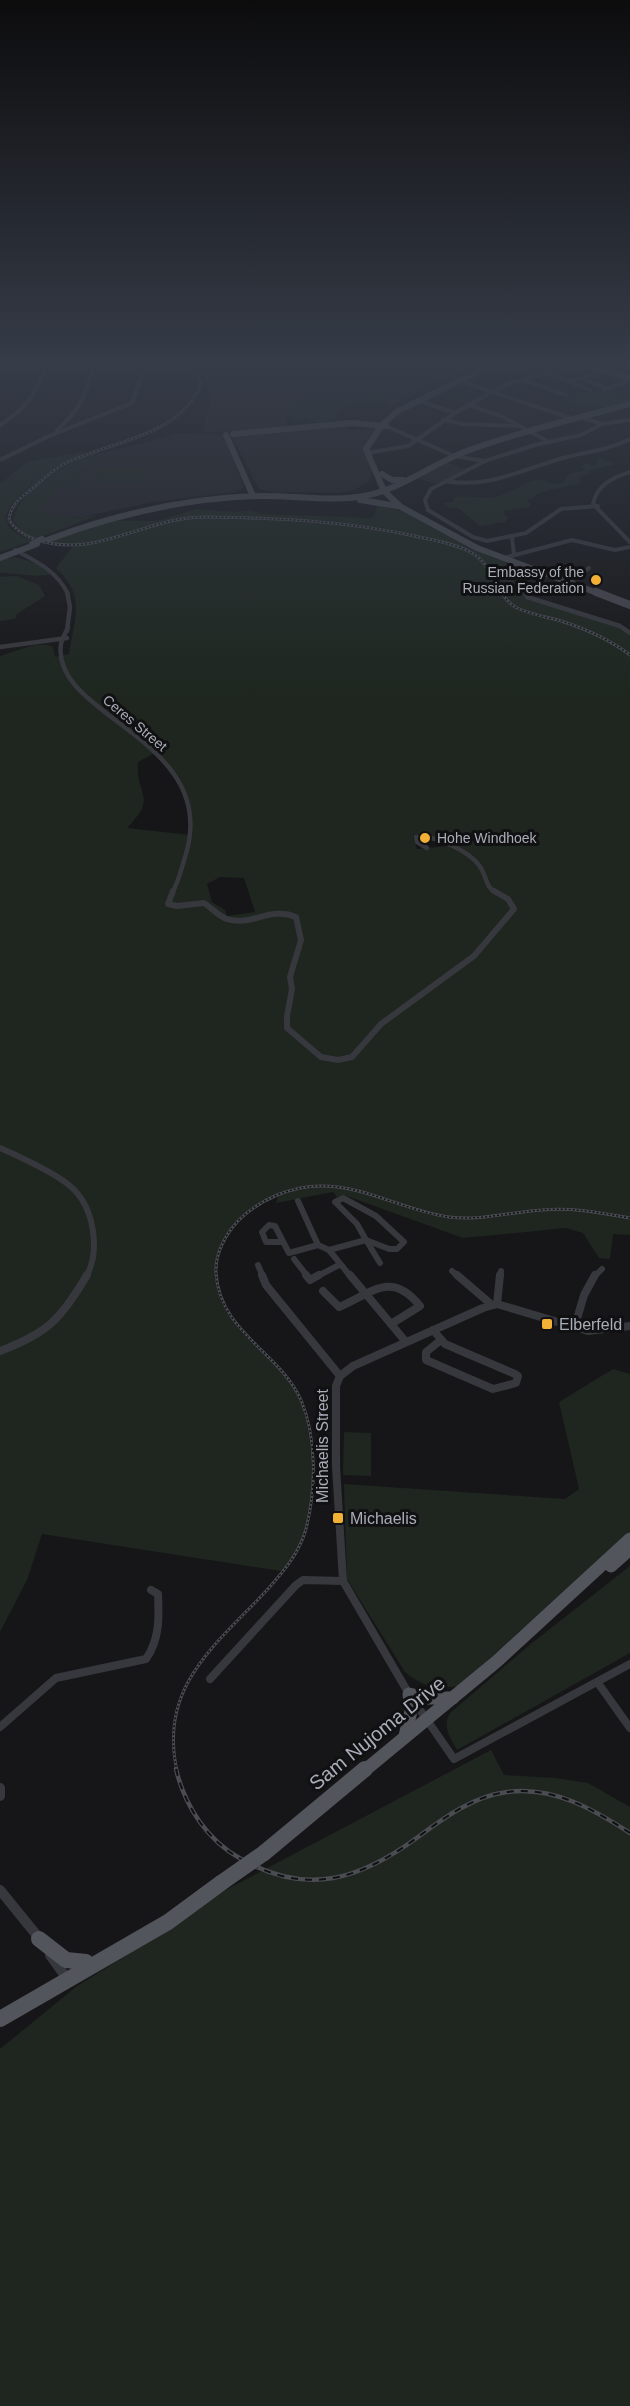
<svg xmlns="http://www.w3.org/2000/svg" width="630" height="2406" font-family="Arial,sans-serif">
<style>
.built{fill:#222225}
.green{fill:#1e261f;fill-rule:evenodd}
.lines{fill:none;stroke-linecap:round;stroke-linejoin:round}
.stream{stroke:#2c353c;stroke-width:1.5}
.street-far4{stroke:#37383d;stroke-width:4}
.street-far3{stroke:#37383d;stroke-width:4.5}
.street-far2{stroke:#37383d;stroke-width:6}
.street-far1{stroke:#37383d;stroke-width:8}
.street{stroke:#37383d;stroke-width:10}
.secondary-far1{stroke:#45474d;stroke-width:6}
.secondary{stroke:#45474d;stroke-width:8}
.primary-far1{stroke:#53555c;stroke-width:13}
.primary{stroke:#53555c;stroke-width:16}
.rail-far1-casing{stroke:#4a4c52;stroke-width:3}
.rail-casing{stroke:#4a4c52;stroke-width:4.5}
.rail-far1{stroke:#111113;stroke-width:1.5;stroke-dasharray:2;stroke-linecap:butt}
.rail{stroke:#111113;stroke-width:2;stroke-dasharray:7;stroke-linecap:butt}
.secondary-bridge{stroke:#45474d;stroke-width:6}
.primary-bridge{stroke:#53555c;stroke-width:16}
.poi-dot{fill:#f2b134;stroke:#111113;stroke-width:2}
.labels{text-anchor:middle;stroke-width:6;stroke-linejoin:round;paint-order:stroke}
.far-poi-label{font-size:14px;fill:#a8adb8;stroke:#111113;text-anchor:end}
.far-street-label{font-size:14px;fill:#a8adb8;stroke:#111113}
.poi-label{font-size:16px;fill:#a8adb8;stroke:#111113;text-anchor:start}
.street-label{font-size:16px;fill:#a8adb8;stroke:#111113}
.near-street-label{font-size:20px;fill:#a8adb8;stroke:#111113}
</style>
<rect width="100%" height="100%" fill="#161618"/>
<g class="built">
<polygon points="219,361 438,361 435,365 452,369 424,386 422,390 390,406 388,405 389,397 383,394 336,401 317,399 285,419 288,426 202,433 210,403 208,384 197,371"/>
<polygon points="345,425 348,430 368,429 371,425 379,427 368,443 372,468 370,481 354,490 340,493 273,492 259,489 232,437 234,434"/>
<polygon points="179,433 223,435 244,487 237,492 153,502 77,518 36,512 59,487 83,487 77,480 79,473 91,467 96,454 117,450"/>
<polygon points="448,463 466,469 435,484 418,478"/>
</g>
<g class="green">
<polygon points="439,361 494,361 446,384 426,387 453,370 436,364"/>
<path d="M 594,393 L 625,396 L 630,399 L 630,402 C 599,410 591,410 561,399 Z"/>
<path d="M 383,394 L 389,397 L 388,405 L 386,402 C 367,405 342,397 334,422 L 322,424 L 304,417 L 306,419 L 294,420 L 289,417 L 294,414 L 281,410 L 317,399 L 336,401 Z"/>
<path d="M 83,452 L 86,453 C 67,462 8,494 6,517 C 5,530 23,537 32,541 L 0,552 L 0,484 L 27,462 Z"/>
<path d="M 91,453 L 96,454 L 91,467 L 83,470 L 77,480 L 84,487 L 59,487 L 36,512 L 77,518 L 98,515 L 36,539 L 20,530 L 13,520 C 20,489 64,466 91,453 Z"/>
<path d="M 599,457 L 615,464 L 588,471 L 588,474 L 580,478 L 580,484 C 569,486 544,490 535,495 L 535,497 L 527,500 L 531,505 L 529,507 L 504,511 L 504,514 L 508,518 L 505,522 L 480,526 L 458,508 L 450,508 L 444,503 L 454,502 L 453,498 C 465,493 486,501 499,496 C 511,493 525,481 538,480 C 548,479 553,488 564,482 C 567,470 577,473 586,470 L 582,467 L 584,464 L 596,465 Z"/>
<polygon points="97,469 148,469 146,483 95,483"/>
<path d="M 375,504 L 401,511 L 473,549 L 506,562 L 517,589 L 523,589 L 525,594 L 620,626 L 630,633 L 630,1235 L 613,1234 L 610,1259 L 599,1258 L 583,1233 L 566,1228 L 463,1238 L 344,1195 L 337,1197 L 333,1192 L 276,1203 L 279,1193 C 267,1201 251,1207 241,1218 C 213,1245 208,1285 230,1318 C 247,1343 275,1361 292,1386 C 316,1419 318,1514 299,1550 C 295,1558 287,1564 281,1571 L 42,1534 L 27,1580 L 0,1632 L 0,656 C 16,652 38,640 53,647 L 55,657 L 69,654 C 74,618 87,597 56,568 L 74,545 L 46,543 L 105,521 L 157,521 L 197,509 L 236,512 L 251,510 L 261,514 L 370,518 L 374,516 L 377,507 ZM 155,753 C 174,777 196,802 191,835 L 127,828 C 159,795 135,797 138,762 ZM 418,834 L 427,834 L 448,846 L 417,849 L 413,837 ZM 220,877 L 244,878 L 255,912 L 227,916 L 225,910 L 212,902 L 207,884 Z"/>
<path d="M 15,557 L 38,564 L 50,574 C 38,578 16,573 0,573 L 0,560 Z"/>
<polygon points="16,576 39,585 45,596 17,614 15,619 0,621 0,577"/>
<path d="M 613,1369 L 630,1374 L 630,1532 L 459,1686 C 437,1689 422,1687 405,1672 L 347,1579 L 344,1484 L 565,1499 L 579,1489 L 559,1402 Z"/>
<polygon points="344,1432 371,1433 371,1476 343,1475"/>
<path d="M 630,1566 L 630,1653 L 457,1750 C 450,1737 442,1727 450,1713 L 532,1643 Z"/>
<polygon points="491,1750 504,1775 555,1778 588,1783 630,1807 630,2406 0,2406 0,2049 77,1986 185,1919 216,1895"/>
</g>
<g class="lines">
<polyline class="stream" points="419,384 454,374 469,361"/>
<g class="street-far4">
<polyline points="549,374 568,381"/>
<polyline points="581,378 599,371"/>
<polyline points="523,380 566,395"/>
<polyline points="460,381 573,419"/>
<polyline points="590,390 568,381 581,378 603,387"/>
<polyline points="603,390 630,380"/>
<polyline points="419,401 455,413"/>
<polyline points="468,405 501,416 549,442"/>
<polyline points="579,417 602,424"/>
<polyline points="443,420 464,424 518,426"/>
<path d="M 0,425 C 27,409 38,390 48,361"/>
<polyline points="386,426 454,456 485,461"/>
<path d="M 57,430 C 80,411 89,390 93,361"/>
<polyline points="367,453 408,446 455,413 492,392 510,383 543,374 568,361"/>
<polyline points="0,460 49,436 132,403 142,376 116,361"/>
<path d="M 630,472 C 612,478 597,485 593,504 L 630,542"/>
<path d="M 445,481 C 488,489 523,469 563,458 C 586,452 608,450 630,439"/>
<polyline points="598,506 561,509 526,533 487,541 473,537 428,510 425,500 431,489 485,461 535,445 581,435 602,424 630,420"/>
<polyline points="512,537 514,554"/>
<path d="M 15,550 C 36,561 57,571 68,594"/>
<polyline points="504,558 572,540 615,550 630,547"/>
<polyline points="513,562 526,594"/>
<polyline points="569,582 589,568"/>
</g>
<g class="street-far3">
<polyline points="525,592 527,597 620,626 630,633"/>
<path d="M 68,627 C 66,632 62,639 61,644 C 50,717 220,738 186,854 C 182,866 179,882 172,893"/>
<polyline points="67,631 70,607 67,592"/>
<polyline points="0,647 67,638"/>
<path d="M 427,848 L 417,842 L 416,837 C 435,835 473,852 482,870 C 487,879 486,887 496,893"/>
</g>
<g class="street-far2">
<path d="M 173,891 L 168,904 L 177,906 L 204,903 C 212,908 218,916 227,919 C 251,927 270,906 296,917 L 301,940 L 290,977 L 292,989 L 287,1016 L 287,1028 L 321,1057 L 338,1060 L 352,1057 L 381,1024 L 474,956 L 514,909 L 508,899 L 494,891"/>
<path d="M 0,1148 C 20,1157 54,1172 70,1186 C 94,1206 101,1250 86,1277"/>
<polygon points="343,1198 376,1216 404,1242 397,1249 389,1249 366,1240 357,1224 335,1202"/>
<polyline points="298,1201 318,1245 329,1250 366,1240"/>
<polyline points="366,1240 380,1263"/>
<polyline points="282,1242 266,1242 262,1232 269,1225 275,1226 289,1253 318,1245"/>
<polyline points="329,1250 351,1277"/>
<polyline points="294,1259 308,1277"/>
<polyline points="258,1265 263,1277"/>
<polyline points="452,1271 459,1277"/>
<polyline points="316,1277 339,1265"/>
<polyline points="500,1277 501,1271"/>
<polyline points="594,1277 602,1269"/>
</g>
<g class="street-far1">
<polyline points="262,1275 266,1285 340,1376"/>
<polyline points="306,1275 310,1280 319,1275"/>
<polyline points="350,1275 406,1342"/>
<polyline points="457,1275 492,1305"/>
<path d="M 323,1291 L 339,1307 C 372,1293 391,1270 420,1306 L 391,1324"/>
<polyline points="497,1304 500,1275"/>
<polyline points="575,1326 584,1295 595,1275"/>
<polyline points="630,1326 588,1331 497,1304 483,1308 353,1366 340,1376 336,1386 336,1466 343,1581 409,1694 454,1759 630,1664"/>
<polyline points="433,1330 445,1344 515,1374 518,1376 516,1383 493,1389 426,1360 426,1352 441,1340"/>
<path d="M 0,1351 C 48,1333 61,1319 87,1275"/>
<polyline points="210,1679 296,1585 303,1580 343,1581"/>
<polyline points="598,1683 630,1728"/>
<path d="M 0,1727 L 56,1678 L 146,1659 C 160,1639 159,1617 158,1594 L 151,1590"/>
</g>
<g class="street">
<polyline points="0,1788 0,1796"/>
<polyline points="0,1890 39,1938"/>
<polyline points="50,1955 68,1980"/>
</g>
<g class="secondary-far1">
<polyline points="500,361 398,411 382,425 366,449 384,491 401,507 477,548 600,594"/>
<polyline points="566,361 630,378"/>
<polyline points="233,434 351,423 386,426"/>
<polyline points="226,435 253,496"/>
<polyline points="382,474 392,480 403,480"/>
<polyline points="360,500 398,506"/>
<path d="M 47,540 C 116,514 186,498 260,496 C 296,495 333,503 369,495 C 403,487 432,465 464,452 C 518,432 574,419 630,404"/>
<polyline points="0,558 37,544"/>
</g>
<polyline class="secondary" points="596,592 630,605"/>
<g class="primary-far1">
<polyline points="611,1566 630,1549"/>
<polyline points="405,1736 411,1711 409,1694 426,1698 453,1698"/>
<polyline points="364,1771 496,1662 630,1539"/>
</g>
<g class="primary">
<polyline points="264,1853 365,1769"/>
<polyline points="39,1939 66,1960 86,1962"/>
<polyline points="0,2019 168,1922 221,1883"/>
</g>
<defs>
<g id="rail-far1">
<path d="M 186,361 L 195,370 L 201,384 C 180,437 111,441 66,463 C 52,470 41,481 29,491 C 19,499 10,506 9,520 C 15,530 23,535 34,539 C 96,561 145,516 207,517 C 278,518 349,521 419,537 C 437,541 456,544 472,553 C 494,565 494,595 517,608 C 530,614 547,617 561,621 C 586,629 609,639 630,655"/>
<path d="M 177,1771 C 158,1686 216,1645 267,1590 C 283,1572 299,1554 306,1529 C 316,1490 317,1438 301,1400 C 279,1351 220,1333 216,1273 C 215,1254 225,1235 238,1221 C 260,1199 291,1186 322,1186 C 366,1186 405,1211 449,1217 C 480,1221 511,1212 542,1210 C 572,1207 601,1213 630,1218"/>
</g>
<path id="rail" d="M 176,1769 C 185,1807 208,1841 241,1859 C 308,1897 361,1879 418,1837 C 445,1817 474,1796 507,1792 C 553,1786 593,1809 630,1833"/>
</defs>
<use href="#rail-far1" class="rail-far1-casing"/>
<use href="#rail" class="rail-casing"/>
<use href="#rail-far1" class="rail-far1"/>
<use href="#rail" class="rail"/>
<polyline class="secondary-bridge" points="32,544 42,539"/>
<polyline class="primary-bridge" points="221,1883 264,1853"/>
</g>
<linearGradient id="sky" x2="0" y2="1"><stop stop-color="#0c0c0d"/><stop offset="0.52" stop-color="#363c48"/><stop offset="1" stop-color="#363c48" stop-opacity="0"/></linearGradient>
<rect width="630" height="698" fill="url(#sky)"/>
<g class="poi-dot">
<circle cx="596" cy="580" r="6"/>
<circle cx="425" cy="838" r="6"/>
<rect x="541" y="1318" width="12" height="12" rx="3"/>
<rect x="332" y="1512" width="12" height="12" rx="3"/>
</g>
<g class="labels">
<g class="far-poi-label">
<text x="584" y="577">Embassy of the<tspan x="584" dy="16">Russian Federation</tspan></text>
<text x="437" y="843" text-anchor="start">Hohe Windhoek</text>
</g>
<g class="far-street-label">
<text transform="translate(135 723) rotate(40)" y="5">Ceres Street</text>
</g>
<g class="poi-label">
<text x="559" y="1330">Elberfeld</text>
<text x="350" y="1524">Michaelis</text>
</g>
<g class="street-label">
<text transform="translate(322 1446) rotate(-90)" y="6">Michaelis Street</text>
</g>
<g class="near-street-label">
<text transform="translate(377 1733) rotate(-39)" y="7">Sam Nujoma Drive</text>
</g>
</g>
</svg>
